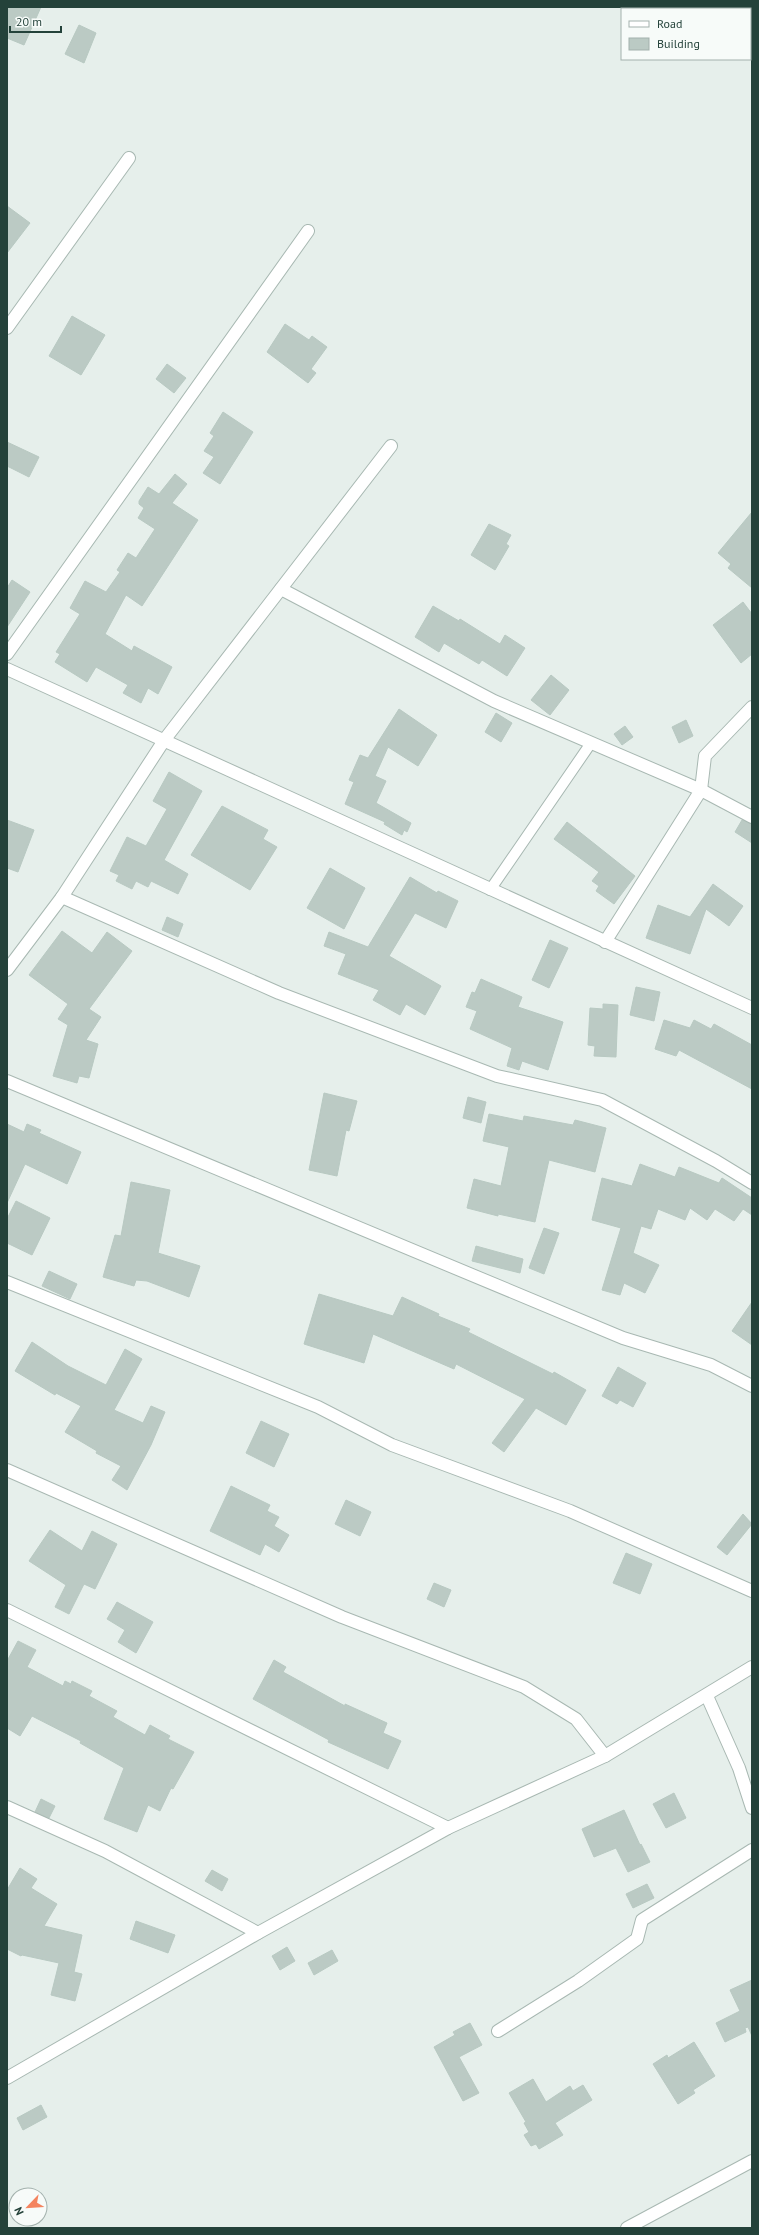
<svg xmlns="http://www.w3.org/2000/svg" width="759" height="2235" font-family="'PT Sans',sans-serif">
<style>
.building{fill:#bbcac4;stroke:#b8c9c2}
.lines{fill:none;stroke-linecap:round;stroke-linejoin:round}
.service-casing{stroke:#a8b8b2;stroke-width:12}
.minor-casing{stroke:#a8b8b2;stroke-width:14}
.tertiary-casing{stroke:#a8b8b2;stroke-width:14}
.service{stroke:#fff;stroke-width:10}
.minor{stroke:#fff;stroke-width:12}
.tertiary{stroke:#fff;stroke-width:12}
</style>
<rect width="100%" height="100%" fill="#e6efeb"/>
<g class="building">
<polygon points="7,7 41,7 24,45 7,38"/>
<polygon points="79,25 96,33 84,63 65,54"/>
<polygon points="7,206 30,223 7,253"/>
<polygon points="72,316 105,335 81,375 49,356"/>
<polygon points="285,324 309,340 312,336 327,347 311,369 316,373 308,383 267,352"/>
<polygon points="167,364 186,378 174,393 156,379"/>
<polygon points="223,412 253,432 220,484 203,473 214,457 204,451 214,436 210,433"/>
<polygon points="7,442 39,457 29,477 7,466"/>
<polygon points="175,474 187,484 172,503 198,520 142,606 126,595 105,634 132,651 134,646 172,667 158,694 148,688 141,703 123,693 128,685 96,667 87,682 55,662 60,654 56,652 80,614 70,608 85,581 106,592 120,572 117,570 128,553 136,558 155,529 138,518 144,508 139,504 139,501 148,487 159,494"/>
<polygon points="752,512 752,588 728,568 731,564 718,553"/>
<polygon points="489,524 511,535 506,544 509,546 495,570 471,555"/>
<polygon points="12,580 30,592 7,627 7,588"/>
<polygon points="743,602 752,614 752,654 741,663 713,625"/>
<polygon points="433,606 459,621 460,619 500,644 505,635 525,648 507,676 482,660 479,664 444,643 439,652 415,637"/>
<polygon points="551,675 569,690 550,715 531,700"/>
<polygon points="399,709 437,735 418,766 388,747 375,776 386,781 376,803 411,823 407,832 404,830 402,835 384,824 385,822 345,804 354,782 349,780 360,755 368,758"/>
<polygon points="496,713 512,723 501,742 485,732"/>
<polygon points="686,720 693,736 679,743 672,727"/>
<polygon points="625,726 633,737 622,745 614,734"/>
<polygon points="169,772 202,791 164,860 188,874 178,894 151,881 148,887 136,881 132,889 116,881 119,875 110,871 127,837 146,846 167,809 153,801"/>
<polygon points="222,806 268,830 263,839 277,847 250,890 191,855"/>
<polygon points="7,820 34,830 18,872 7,868"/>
<polygon points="742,820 752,824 752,843 735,832"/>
<polygon points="567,822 635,876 614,904 596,891 599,886 592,881 599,872 554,839"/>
<polygon points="330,868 365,888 344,929 307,908"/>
<polygon points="410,877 437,893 438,891 458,901 446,928 415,913 389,956 441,986 425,1015 406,1004 400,1015 373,1000 379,990 338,974 346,954 324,946 329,932 368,947"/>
<polygon points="713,884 743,906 729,926 706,909 690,954 646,938 658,905 690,917"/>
<polygon points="167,917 183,924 178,937 162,930"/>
<polygon points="62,931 92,953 107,932 132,951 89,1009 101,1017 86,1040 98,1044 89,1078 79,1076 77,1083 53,1076 68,1025 58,1019 68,1004 29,975"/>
<polygon points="550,940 568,948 549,988 532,980"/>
<polygon points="481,979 522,997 518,1007 563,1022 548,1070 522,1061 519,1070 507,1066 512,1048 470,1029 477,1011 466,1007 472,992 475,993"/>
<polygon points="636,987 660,992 654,1021 630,1015"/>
<polygon points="603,1004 618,1005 616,1057 594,1056 595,1046 588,1045 590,1008 603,1009"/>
<polygon points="664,1020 690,1028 694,1020 711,1029 714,1024 752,1045 752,1089 679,1050 676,1056 655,1049"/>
<polygon points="324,1093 357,1101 349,1131 346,1130 337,1176 309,1170"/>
<polygon points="468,1097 486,1102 481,1123 463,1118"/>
<polygon points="489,1114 523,1121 524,1116 573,1125 575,1120 606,1128 595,1172 549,1160 535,1222 498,1214 498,1216 467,1208 474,1179 501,1186 509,1147 483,1141"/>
<polygon points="7,1124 24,1132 27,1124 41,1130 39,1133 81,1152 67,1184 25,1164 7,1203"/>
<polygon points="640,1164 675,1177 679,1167 719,1183 722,1178 752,1198 752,1215 743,1209 734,1221 715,1209 707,1220 690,1208 685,1220 658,1209 651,1229 641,1226 633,1253 659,1265 645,1293 624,1283 620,1295 602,1290 621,1228 592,1220 602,1178 632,1186"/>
<polygon points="131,1182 170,1190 158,1253 200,1266 189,1297 147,1281 136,1280 134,1286 103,1277 115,1235 121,1236"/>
<polygon points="16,1201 50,1218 32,1255 7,1243 7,1219"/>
<polygon points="544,1228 559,1233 544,1274 529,1268"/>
<polygon points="476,1246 523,1259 520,1273 472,1261"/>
<polygon points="49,1271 77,1284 70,1299 42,1286"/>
<polygon points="319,1294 393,1316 402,1297 439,1314 438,1316 470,1329 468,1332 553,1374 554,1372 586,1390 566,1425 536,1408 504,1452 492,1443 525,1399 456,1364 454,1369 373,1334 364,1363 304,1344"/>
<polygon points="752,1302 752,1345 732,1331"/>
<polygon points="32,1342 68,1366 106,1385 125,1349 142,1359 114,1410 143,1423 151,1406 165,1412 151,1445 127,1490 112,1480 121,1466 96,1453 97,1451 65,1432 81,1406 56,1393 55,1395 15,1371"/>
<polygon points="618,1367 646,1383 633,1407 620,1400 617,1404 602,1396"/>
<polygon points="261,1421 289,1434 274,1467 246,1453"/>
<polygon points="231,1486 270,1505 267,1511 279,1517 274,1526 289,1535 279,1552 265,1544 260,1555 210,1531"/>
<polygon points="346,1500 371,1512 360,1536 335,1524"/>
<polygon points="743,1514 752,1524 727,1555 717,1547"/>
<polygon points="50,1530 82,1551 92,1531 117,1544 95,1589 84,1584 69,1614 55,1607 66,1585 29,1561"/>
<polygon points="626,1553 652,1564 640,1594 613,1583"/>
<polygon points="434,1583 451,1590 444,1607 427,1599"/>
<polygon points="117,1602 153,1622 136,1653 118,1642 125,1630 107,1619"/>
<polygon points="18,1641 36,1650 27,1667 63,1686 65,1681 71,1684 72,1681 92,1691 89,1696 117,1711 113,1717 145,1735 150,1725 170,1736 168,1739 194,1752 173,1789 171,1788 160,1811 148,1805 137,1832 104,1819 124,1768 80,1743 81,1741 32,1716 20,1736 7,1728 7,1661"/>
<polygon points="274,1660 286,1667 283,1672 345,1706 345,1704 387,1723 383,1733 401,1741 388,1769 328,1742 329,1740 253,1699"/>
<polygon points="674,1793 686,1818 666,1828 653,1804"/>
<polygon points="41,1799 55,1806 49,1818 35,1812"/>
<polygon points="624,1810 640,1845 641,1844 650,1862 628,1872 616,1848 594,1857 582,1829"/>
<polygon points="20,1868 37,1879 31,1888 57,1904 44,1926 82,1935 74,1972 82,1974 75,2001 51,1995 59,1963 22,1955 21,1956 7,1949 7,1890"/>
<polygon points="212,1870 228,1879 222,1891 205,1881"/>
<polygon points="647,1884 654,1898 633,1908 626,1894"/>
<polygon points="136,1921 175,1935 168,1953 130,1939"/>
<polygon points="287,1947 295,1961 280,1970 272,1956"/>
<polygon points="332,1950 338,1961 314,1975 308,1963"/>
<polygon points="752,1980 752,2036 748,2027 745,2028 746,2032 725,2042 716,2023 740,2011 730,1990"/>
<polygon points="470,2023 482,2045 459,2057 479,2093 463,2101 434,2047 455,2035 453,2032"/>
<polygon points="694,2042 715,2076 693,2090 695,2093 678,2104 653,2064 667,2055 668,2058"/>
<polygon points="533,2079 546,2102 570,2086 573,2091 583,2085 592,2100 555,2123 563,2135 539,2149 536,2144 531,2146 524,2135 529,2132 524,2123 526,2122 509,2093"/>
<polygon points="41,2105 47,2117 23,2130 17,2118"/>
</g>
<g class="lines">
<defs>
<polyline id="service" points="490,890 591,743"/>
<g id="minor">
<polyline points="7,328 129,158"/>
<polyline points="281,589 494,701 701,790 752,817"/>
<polyline points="7,654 308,231"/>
<path d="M 7,669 C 256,780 503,897 752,1008"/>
<polyline points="62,897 279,993 497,1076 602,1100 716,1161 752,1183"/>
<polyline points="605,942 701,790 705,756 752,707"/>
<polyline points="7,970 62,897 165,739 391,446"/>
<polyline points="7,1081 623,1338 711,1365 752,1386"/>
<polyline points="7,1282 318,1407 392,1445 570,1511 752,1591"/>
<polyline points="7,1470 342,1617 524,1687 576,1719 605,1756"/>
<polyline points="7,1610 448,1828"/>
<polyline points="707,1696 739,1768 752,1808"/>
<polyline points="7,1807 105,1851 258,1933"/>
<polyline points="498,2031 578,1981 637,1939 642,1920 752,1850"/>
<polyline points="627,2228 752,2161"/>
</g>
<polyline id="tertiary" points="7,2078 258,1933 448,1828 605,1756 752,1667"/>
</defs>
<use href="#service" class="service-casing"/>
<use href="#minor" class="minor-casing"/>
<use href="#tertiary" class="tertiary-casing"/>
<use href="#service" class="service"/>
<use href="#minor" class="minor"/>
<use href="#tertiary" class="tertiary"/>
</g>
<rect width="759" height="2235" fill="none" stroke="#24423a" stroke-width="16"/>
<rect x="621" y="8" width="130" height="52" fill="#f7fbf9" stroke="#a3b1ad"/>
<rect x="629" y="21" width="20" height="6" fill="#ffffff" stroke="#a3b1ad"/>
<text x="657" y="28" font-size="12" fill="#24423a">Road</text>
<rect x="629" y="38" width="20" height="12" fill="#bbcac4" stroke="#a3b1ad"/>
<text x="657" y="48" font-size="12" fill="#24423a">Building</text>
<g transform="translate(28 2207) rotate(245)"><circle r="19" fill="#f7fbf9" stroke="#a3b1ad"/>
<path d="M0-3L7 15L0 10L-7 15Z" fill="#f4845f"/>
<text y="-6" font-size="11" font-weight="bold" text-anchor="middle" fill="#24423a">N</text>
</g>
<path d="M10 26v6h51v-6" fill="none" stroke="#24423a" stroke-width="2"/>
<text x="16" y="26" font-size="12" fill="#24423a" stroke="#f7fbf9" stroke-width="3" paint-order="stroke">20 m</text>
</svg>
